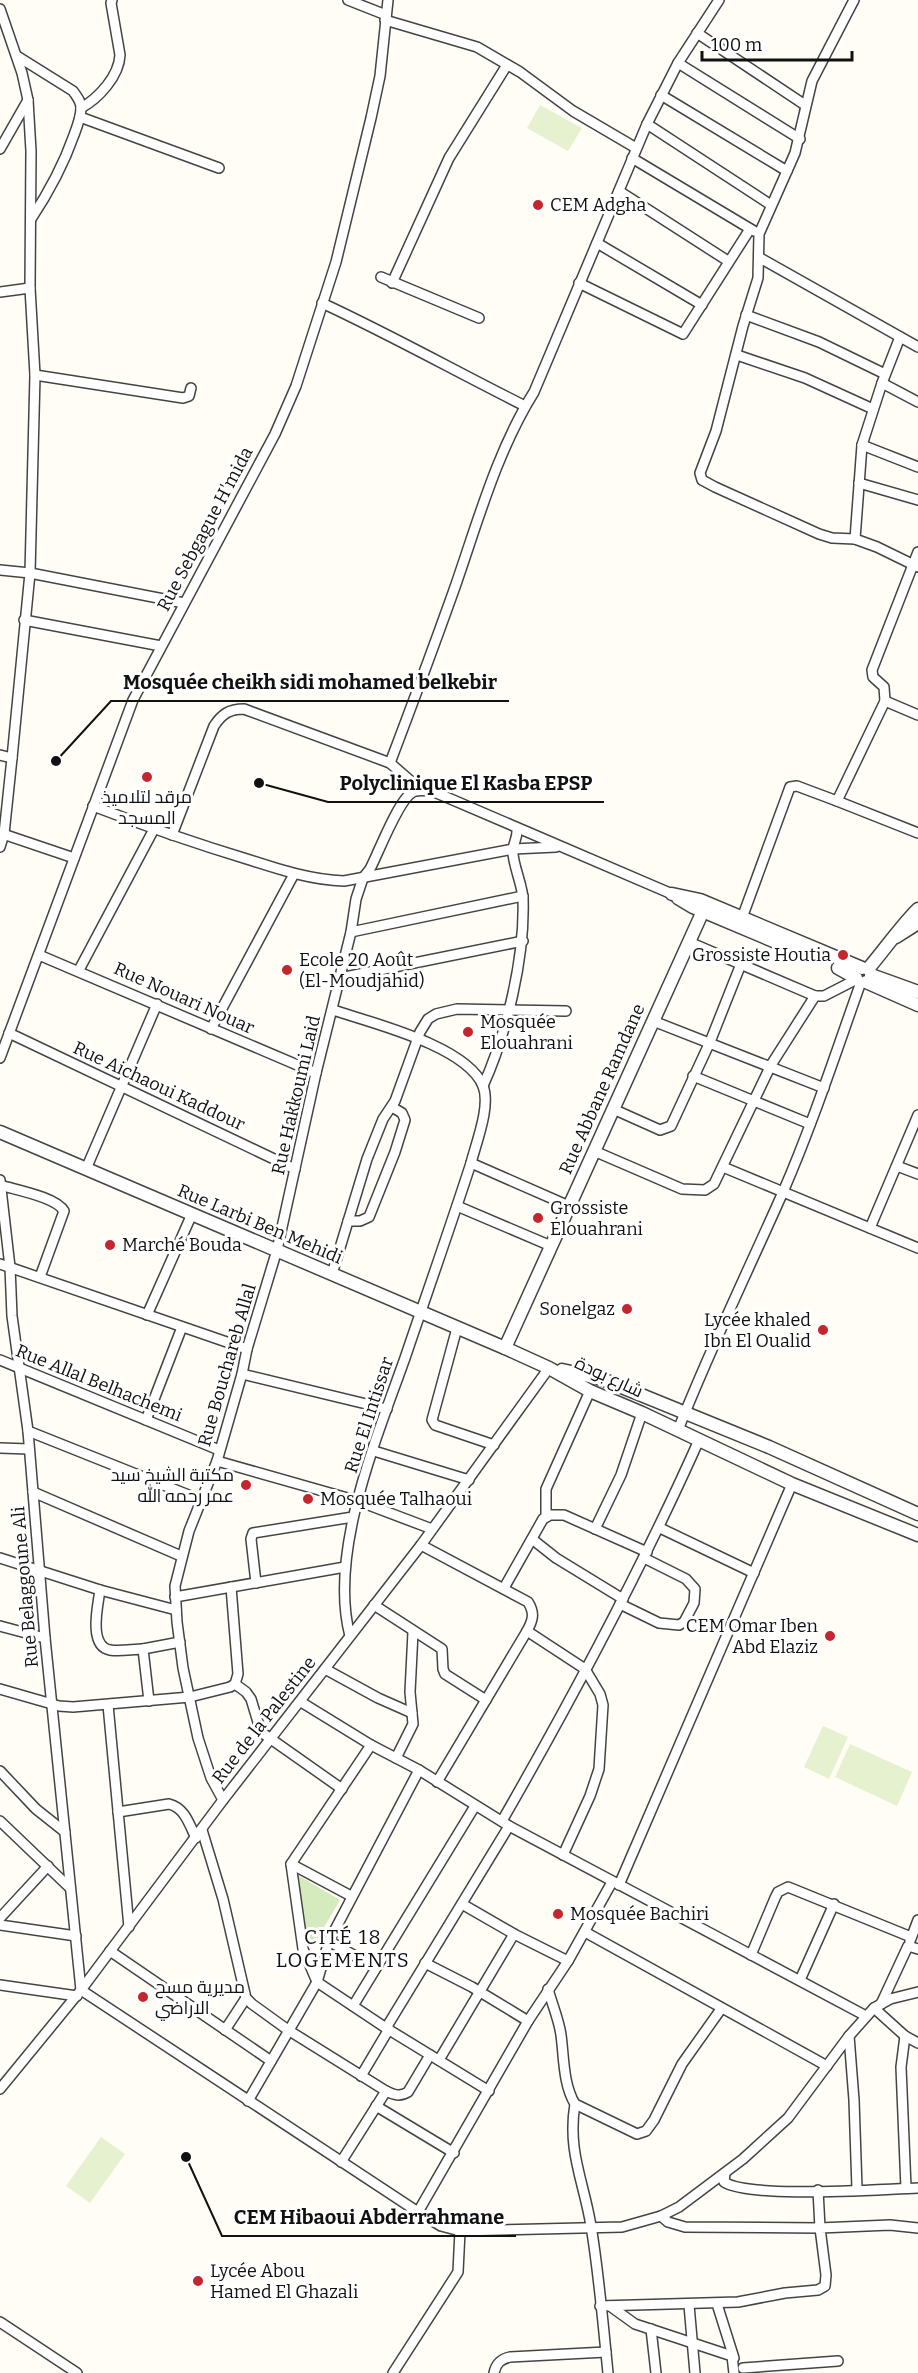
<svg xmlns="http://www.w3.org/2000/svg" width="918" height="2373" font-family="Bitter,Cairo,serif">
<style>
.green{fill:#d5ebbd}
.pitch{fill:#e6f2cf}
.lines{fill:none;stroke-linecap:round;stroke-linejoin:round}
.minor-casing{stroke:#444;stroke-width:12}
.tertiary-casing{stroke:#444;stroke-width:15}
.minor{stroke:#fff;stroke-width:9}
.tertiary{stroke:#fff;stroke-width:12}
.poi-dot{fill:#c4262e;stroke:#fff;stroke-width:2}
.labels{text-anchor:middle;stroke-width:6;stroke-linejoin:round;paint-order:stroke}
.poi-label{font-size:18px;fill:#111;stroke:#fff;text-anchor:start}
.street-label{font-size:18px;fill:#111;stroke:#fff}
.neighbourhood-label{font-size:20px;letter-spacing:1.5px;fill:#111;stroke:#fff}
.leader{fill:none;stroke:#111;stroke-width:2}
.callout-dot{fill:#111;stroke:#fff;stroke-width:2}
.callout-label{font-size:20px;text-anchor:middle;font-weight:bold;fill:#111;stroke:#fff;stroke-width:6;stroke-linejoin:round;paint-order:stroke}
</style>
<rect width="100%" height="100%" fill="#fffdf5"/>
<polygon class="green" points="299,1876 340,1900 313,1946 304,1941"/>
<g class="pitch">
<polygon points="540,105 582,128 568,151 527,128"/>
<polygon points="823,1726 848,1737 829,1779 804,1767"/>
<polygon points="850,1744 912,1772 897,1806 835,1777"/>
<polygon points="101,2137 125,2154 90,2203 66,2186"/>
</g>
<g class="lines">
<defs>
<g id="minor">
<polyline points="348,0 386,15"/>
<polyline points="854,0 812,81 795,153 759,234 758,278 743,326 716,431 700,473 702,480 715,487 819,534 832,538 855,539"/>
<polyline points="0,9 22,73 28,100 31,151 30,288 35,375 30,573 12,758 4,834 0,847"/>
<polyline points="385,20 477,47 520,72 573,111 636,148"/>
<polyline points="697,33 805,105"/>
<path d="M 17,56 L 73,91 C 77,97 81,101 81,108 C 81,117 77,127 74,135 C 63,166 49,192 31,219"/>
<polyline points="678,63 800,139"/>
<polyline points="661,95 787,171"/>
<path d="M 81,108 C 99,98 119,76 120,55 L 111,3 L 112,0"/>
<polyline points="80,117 219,168"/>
<polyline points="647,124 771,205"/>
<polyline points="0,149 28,100"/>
<polyline points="632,158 754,231"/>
<polyline points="619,191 728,261"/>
<polyline points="597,243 702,305"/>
<polyline points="760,258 918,347"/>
<polyline points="381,277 479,318"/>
<polyline points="392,283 449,158 507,65"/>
<polyline points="579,283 683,334 750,229"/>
<polyline points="0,292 30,288"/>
<path d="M 322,303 C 391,335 457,372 525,406"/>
<polyline points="746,315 819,342 885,374"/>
<polyline points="900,337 882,383 862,445 855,539 877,547 918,567"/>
<polyline points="737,355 805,378 873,409"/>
<polyline points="35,375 183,398 189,396 191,388"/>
<polyline points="882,383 918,402"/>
<polyline points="862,445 918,467"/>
<polyline points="859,483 918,500"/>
<polyline points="0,570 30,573 184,603"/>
<polyline points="24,620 161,646"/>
<polyline points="885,701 918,715"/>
<polyline points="0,755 12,758"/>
<path d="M 390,763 C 412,705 434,646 455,587 C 478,521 497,451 534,392 L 647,124 L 678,63 L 719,0"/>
<polyline points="837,801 918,833"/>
<path d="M 93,806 C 145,826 197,844 250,860 C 281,870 312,880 344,881 L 513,849 L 556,847"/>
<polyline points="0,833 74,858"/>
<path d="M 172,835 L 214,726 C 222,714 229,709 244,709 L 390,763 L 421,790"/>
<polyline points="742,918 790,787 797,786 837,801 885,701 884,687 873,677 872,670 918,552"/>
<polyline points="351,932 523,896"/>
<polyline points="689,942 815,996"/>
<polyline points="39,955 316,1073"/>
<polyline points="79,970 154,829"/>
<polyline points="340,978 523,941"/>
<path d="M 333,1010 C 372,1023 467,1046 483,1086 C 491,1106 476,1143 471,1163 C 450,1228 427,1293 405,1358 C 377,1437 328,1553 350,1636"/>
<polyline points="653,1021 824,1088"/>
<polyline points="211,1029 294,874"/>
<polyline points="9,1033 295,1169"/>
<polyline points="0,1058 133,700 275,434 296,386 336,262 371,118 380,76 388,0"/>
<polyline points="693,1076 810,1124"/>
<path d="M 483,1086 C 507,1033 525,957 523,899 C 523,886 511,860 513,849 C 514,841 518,837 517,828"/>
<polyline points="613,1109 660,1130 671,1126 710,1042 741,964"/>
<polyline points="594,1151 682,1189 705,1190 714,1184 771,1065 815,996 824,996 857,979"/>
<polyline points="471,1163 569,1206"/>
<polyline points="897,1166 918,1174"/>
<polyline points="723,1167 918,1248"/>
<polyline points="86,1169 157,1004"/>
<polyline points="0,1180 10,1267 12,1316 28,1431 45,1638 81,1990"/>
<path d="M 0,1185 C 16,1190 56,1197 64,1211 L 40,1277"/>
<polyline points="457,1206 551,1246"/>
<polyline points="348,1221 360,1221 369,1217 395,1152 405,1120 402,1113 392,1107"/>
<polyline points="870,1228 918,1115"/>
<polyline points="0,1264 247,1349"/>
<polyline points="332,1274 367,1159 383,1119 395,1101 420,1032 428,1019 436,1014 457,1009 566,1011"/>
<polyline points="147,1315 192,1214"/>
<polyline points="457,1328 432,1420 435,1425 494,1445"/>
<polyline points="0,1360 219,1450"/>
<polyline points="242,1374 387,1409"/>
<polyline points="146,1420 182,1327"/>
<path d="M 678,1430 C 710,1349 748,1271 783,1192 C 813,1123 836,1052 861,982"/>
<polyline points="28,1431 201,1500"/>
<polyline points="0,1448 29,1449"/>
<polyline points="374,1451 469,1480"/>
<polyline points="217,1461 358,1501 432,1529"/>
<polyline points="33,1492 181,1556"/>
<polyline points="546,1517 546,1489 590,1391"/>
<polyline points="660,1528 754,1573"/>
<polyline points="595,1529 621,1475 642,1413"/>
<polyline points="532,1539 556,1558 623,1599"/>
<path d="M 421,1545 L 528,1602 C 535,1613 533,1620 527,1631 L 437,1782"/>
<polyline points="0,1558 100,1590 176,1610"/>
<polyline points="256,1583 251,1539 253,1533 353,1517"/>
<polyline points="504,1588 543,1519 550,1515 564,1515 647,1552"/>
<path d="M 100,1590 C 98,1605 88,1646 110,1650 C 120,1652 133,1649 143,1649 L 149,1701"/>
<polyline points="175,1597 345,1567"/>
<polyline points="620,1604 659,1623 679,1625 684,1622 694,1603 695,1589 686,1579 644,1558"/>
<polyline points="374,1605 442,1649 443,1669 445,1674 486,1700"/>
<polyline points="0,1626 45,1638"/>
<polyline points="527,1631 585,1669 600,1694 603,1705 599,1769 590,1796 563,1855"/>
<polyline points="143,1649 180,1642"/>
<polyline points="325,1669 378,1698 412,1713"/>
<polyline points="235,1684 246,1692 251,1699 261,1732 342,1789"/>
<polyline points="0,1689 59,1706 73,1707 190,1697 230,1687 235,1684 238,1674 231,1587"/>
<polyline points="301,1702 371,1745 419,1770 509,1826 866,2016"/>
<polyline points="108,1705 129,1927"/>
<polyline points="371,1745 291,1864 303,1949 317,1982 386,2028"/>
<polyline points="396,1758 413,1724 410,1692 413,1632"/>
<polyline points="0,1771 36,1809 65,1832"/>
<path d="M 223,1800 L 211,1778 L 198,1738 L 183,1668 L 177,1622 L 175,1586 L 189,1531 L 217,1461 L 242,1374 L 247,1349 L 277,1250 L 316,1073 L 351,932 L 356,899 L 363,878 L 370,869 C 378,854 399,798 413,792 C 419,789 426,791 432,791 L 672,894"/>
<path d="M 118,1812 L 169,1804 C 185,1808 189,1824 196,1838"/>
<polyline points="0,1821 69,1887"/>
<path d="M 502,1821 C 573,1697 641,1570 699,1440"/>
<polyline points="202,1830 223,1899 246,1998 252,2004 288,2030 386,2091 341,2162"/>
<polyline points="291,1864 351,1896"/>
<polyline points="619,1885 792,1484"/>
<polyline points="462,1904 514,1934 568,1961"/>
<polyline points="0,1918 48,1866"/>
<polyline points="0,1925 76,1936"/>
<polyline points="585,1932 827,2066"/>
<polyline points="329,1941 376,1968"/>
<polyline points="910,1941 918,1920"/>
<polyline points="110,1951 271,2061"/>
<polyline points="751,1955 775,1898 778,1892 788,1887 911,1937"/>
<polyline points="425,1963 472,1987 528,2021"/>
<polyline points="800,1980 834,1904"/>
<polyline points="0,1985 77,1996"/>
<path d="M 548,1989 C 552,2004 559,2020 561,2035 C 564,2057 563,2084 575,2104 L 637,2134 L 646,2131 L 654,2120 L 682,2064 L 721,2009"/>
<polyline points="81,1990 418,2212 441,2226 460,2231 622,2227 661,2216 679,2207 743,2159 788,2118 849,2036 874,2008 890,1999 918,1992"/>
<polyline points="881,2004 908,1946 918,1949"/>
<polyline points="353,2006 475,1806"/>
<polyline points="874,2008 905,2036 918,2043"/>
<polyline points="225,2030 246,1998"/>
<polyline points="849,2036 854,2100 857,2189"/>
<polyline points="905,2036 901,2067 906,2188"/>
<polyline points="439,2060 514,1934"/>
<polyline points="361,2076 389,2029"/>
<polyline points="0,2089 81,1990 223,1800 421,1545 549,1368"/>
<path d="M 386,2091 C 394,2095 400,2097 408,2092 L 430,2055"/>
<polyline points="489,2091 386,2028 509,1826"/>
<polyline points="248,2101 317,1982 329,1941 419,1770"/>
<path d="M 575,2104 C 567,2151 584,2182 591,2226 C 599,2274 603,2324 608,2373"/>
<polyline points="376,2106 454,2153"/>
<path d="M 725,2173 L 724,2182 C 751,2199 880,2189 918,2188"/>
<polyline points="418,2212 528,2021 568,1961 612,1882"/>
<polyline points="661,2216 668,2222 685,2227 820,2228 818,2190"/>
<polyline points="717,2304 734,2358"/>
<polyline points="689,2305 695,2373"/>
<polyline points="600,2306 738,2302 785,2293 818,2290 825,2286 826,2275 820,2228 890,2225 918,2228"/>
<polyline points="610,2306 635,2324 732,2356 734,2373"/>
<polyline points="0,2322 77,2373"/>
<polyline points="651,2329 656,2373"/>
<polyline points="743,2368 838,2361"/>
<polyline points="393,2373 458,2272 460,2231"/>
<path d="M 494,2373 C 496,2363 501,2359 510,2357 L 606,2352"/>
</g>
<g id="tertiary">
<polyline points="672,894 700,900 862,968"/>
<polyline points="678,898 693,907 802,953"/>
<polyline points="896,937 918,923"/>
<polyline points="838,968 856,978"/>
<path d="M 868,969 C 885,949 900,927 918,909"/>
<polyline points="871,975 918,992"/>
<polyline points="866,982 918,1005"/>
<polyline points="0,1132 505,1348 549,1368 590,1391 642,1413 792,1484 918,1535"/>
<polyline points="505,1348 703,911"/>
<polyline points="562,1370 602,1379 769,1447 918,1514"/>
</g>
</defs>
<use href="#minor" class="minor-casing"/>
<use href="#tertiary" class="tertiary-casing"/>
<use href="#minor" class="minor"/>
<use href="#tertiary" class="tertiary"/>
</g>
<g class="poi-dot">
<circle cx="538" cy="205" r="6"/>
<circle cx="147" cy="777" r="6"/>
<circle cx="843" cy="955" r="6"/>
<circle cx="287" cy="970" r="6"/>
<circle cx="468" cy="1032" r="6"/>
<circle cx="538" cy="1218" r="6"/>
<circle cx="110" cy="1245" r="6"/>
<circle cx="627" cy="1309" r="6"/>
<circle cx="823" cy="1330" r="6"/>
<circle cx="246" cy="1485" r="6"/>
<circle cx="308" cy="1499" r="6"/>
<circle cx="830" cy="1636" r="6"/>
<circle cx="558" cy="1914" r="6"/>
<circle cx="143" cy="1997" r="6"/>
<circle cx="198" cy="2281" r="6"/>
</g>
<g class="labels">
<g class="poi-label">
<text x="550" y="211">CEM Adgha</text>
<text x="147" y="803" text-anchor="middle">مرقد لتلاميذ<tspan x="147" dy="21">المسجد</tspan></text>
<text x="831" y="961" text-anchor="end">Grossiste Houtia</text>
<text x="299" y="966">Ecole 20 Août<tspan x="299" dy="21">(El-Moudjahid)</tspan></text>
<text x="480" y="1028">Mosquée<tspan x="480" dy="21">Elouahrani</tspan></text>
<text x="550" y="1214">Grossiste<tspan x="550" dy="21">Elouahrani</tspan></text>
<text x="122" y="1251">Marché Bouda</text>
<text x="615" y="1315" text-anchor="end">Sonelgaz</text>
<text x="811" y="1326" text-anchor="end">Lycée khaled<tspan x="811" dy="21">Ibn El Oualid</tspan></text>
<text x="234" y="1481" text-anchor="end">مكتبة الشيخ سيد<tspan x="234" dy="21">عمر رحمه الله</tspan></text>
<text x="320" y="1505">Mosquée Talhaoui</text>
<text x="818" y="1632" text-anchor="end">CEM Omar Iben<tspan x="818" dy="21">Abd Elaziz</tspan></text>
<text x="570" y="1920">Mosquée Bachiri</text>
<text x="155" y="1993">مديرية مسح<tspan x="155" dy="21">الاراضي</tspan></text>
<text x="210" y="2277">Lycée Abou<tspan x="210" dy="21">Hamed El Ghazali</tspan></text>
</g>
<g class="street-label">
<text transform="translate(205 529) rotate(-62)" y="6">Rue Sebgague H'mida</text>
<text transform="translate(184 998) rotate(24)" y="6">Rue Nouari Nouar</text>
<text transform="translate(159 1086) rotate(25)" y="6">Rue Aichaoui Kaddour</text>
<text transform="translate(602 1089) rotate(-66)" y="6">Rue Abbane Ramdane</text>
<text transform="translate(296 1095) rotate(-77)" y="6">Rue Hakkoumi Laid</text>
<text transform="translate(260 1224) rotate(23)" y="6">Rue Larbi Ben Mehidi</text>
<text transform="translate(227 1365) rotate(-74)" y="6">Rue Bouchareb Allal</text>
<text transform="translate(609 1377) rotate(25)" y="6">شارع بودة</text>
<text transform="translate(99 1383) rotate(22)" y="6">Rue Allal Belhachemi</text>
<text transform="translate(369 1415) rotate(-72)" y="6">Rue El Intissar</text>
<text transform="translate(25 1587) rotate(-95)" y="6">Rue Belaggoune Ali</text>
<text transform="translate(264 1720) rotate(-52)" y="6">Rue de la Palestine</text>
</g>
<g class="neighbourhood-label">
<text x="343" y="1944">CITÉ 18<tspan x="343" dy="23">LOGEMENTS</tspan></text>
</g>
</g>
<path class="leader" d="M56 761L111 701H509M259 783L328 802H604M186 2157L222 2236H516"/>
<g class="callout-dot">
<circle cx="56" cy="761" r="6"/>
<circle cx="259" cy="783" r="6"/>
<circle cx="186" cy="2157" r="6"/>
</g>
<g class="callout-label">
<text x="310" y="689">Mosquée cheikh sidi mohamed belkebir</text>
<text x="466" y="790">Polyclinique El Kasba EPSP</text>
<text x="369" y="2224">CEM Hibaoui Abderrahmane</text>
</g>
<path d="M702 51v9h150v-9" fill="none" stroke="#111111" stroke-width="3"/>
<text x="711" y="51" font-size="18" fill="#111111" stroke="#ffffff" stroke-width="4.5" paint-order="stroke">100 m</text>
</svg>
